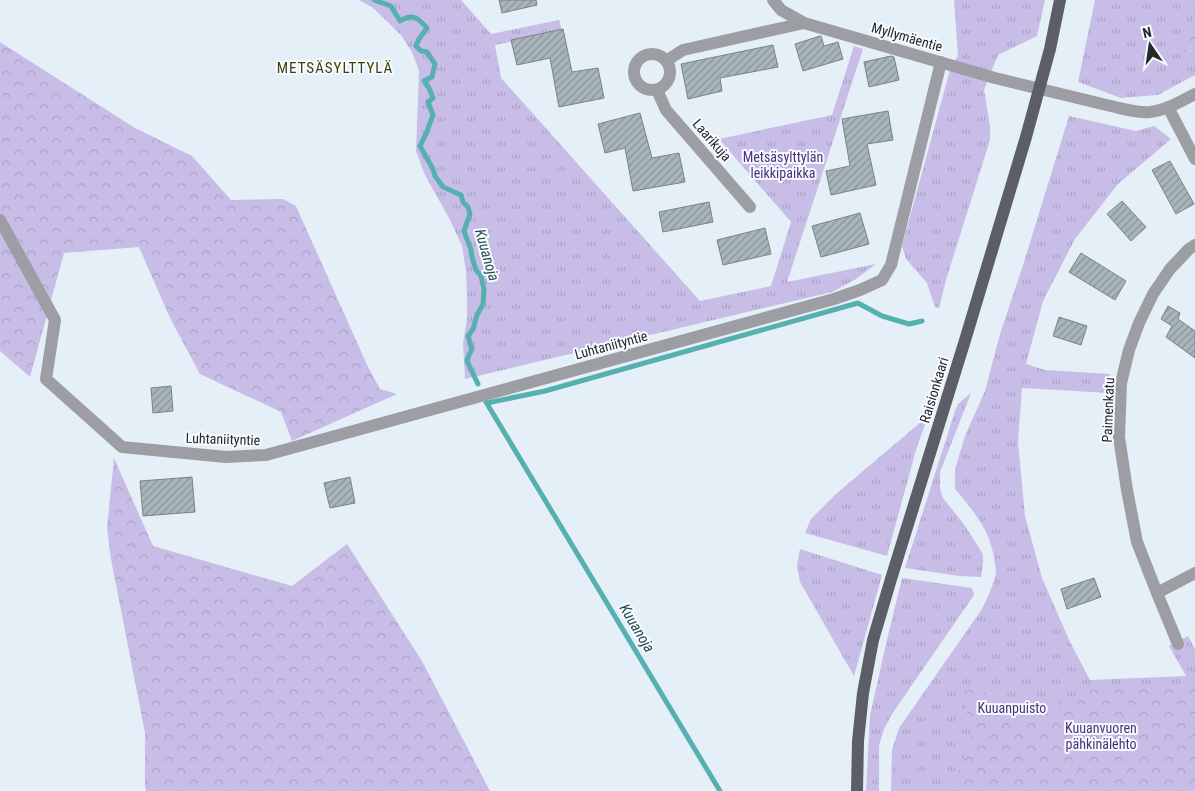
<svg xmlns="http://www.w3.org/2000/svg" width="1195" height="791" font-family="'Roboto Condensed',sans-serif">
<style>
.grass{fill:url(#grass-tufts)}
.forest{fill:url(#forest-crowns)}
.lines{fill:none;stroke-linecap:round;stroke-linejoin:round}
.stream{stroke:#56b0b0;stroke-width:5}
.building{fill:url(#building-hatch);stroke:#788489}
.minor{stroke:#9d9ea3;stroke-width:12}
.major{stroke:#5b5e66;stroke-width:12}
.labels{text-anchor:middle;stroke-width:4;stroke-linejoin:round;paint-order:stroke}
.street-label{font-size:14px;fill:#26292c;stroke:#f7fbff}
.park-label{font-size:14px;fill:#4b3178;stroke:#f7fbff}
.neighbourhood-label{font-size:15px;letter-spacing:1px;fill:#3a4305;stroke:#f7fbff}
.water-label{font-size:15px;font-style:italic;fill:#234c4c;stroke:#f7fbff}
</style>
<defs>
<pattern id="grass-tufts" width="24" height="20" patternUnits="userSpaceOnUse" patternTransform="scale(1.25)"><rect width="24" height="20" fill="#c8bde7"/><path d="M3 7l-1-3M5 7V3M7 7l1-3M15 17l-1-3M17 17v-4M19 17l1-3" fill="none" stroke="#aca2c6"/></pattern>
<pattern id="forest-crowns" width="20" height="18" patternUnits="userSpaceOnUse" patternTransform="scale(1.25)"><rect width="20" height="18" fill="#c8bde7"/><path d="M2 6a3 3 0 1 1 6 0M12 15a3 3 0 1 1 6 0" fill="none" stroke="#aca2c6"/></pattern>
<pattern id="building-hatch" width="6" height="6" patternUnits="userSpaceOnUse" patternTransform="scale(1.25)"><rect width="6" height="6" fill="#a8b5ba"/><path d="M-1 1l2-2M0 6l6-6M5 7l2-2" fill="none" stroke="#899397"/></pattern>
</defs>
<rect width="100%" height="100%" fill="#e5eff7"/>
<g class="grass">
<polygon points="359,0 461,0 491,34 559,20 562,31 495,45 501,78 700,301 771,286 791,222 719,139 832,115 854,46 863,49 787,282 876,264 856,279 832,292 465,379 463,343 467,319 467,295 466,271 462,246 450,220 424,173 416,151 419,71 412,52 401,35 372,7"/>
<polygon points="954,0 1045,0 1037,36 998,55 984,90 990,126 990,140 946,280 939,308 935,307 927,283 906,259 902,246 951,66 958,56"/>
<polygon points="1095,0 1195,0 1195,75 1158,95 1121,98 1078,82"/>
<path d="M 1069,116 L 1136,131 L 1154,126 L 1171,139 L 1118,184 L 1075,239 L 1043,301 L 1026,364 L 1045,370 L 1110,374 L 1109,393 L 1022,388 L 1018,442 L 1025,516 L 1042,578 L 1070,642 L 1090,680 L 1186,676 L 1169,646 L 1188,636 L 1195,649 L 1195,791 L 891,791 L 892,750 L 899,728 L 982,609 C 987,598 994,585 996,572 C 996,567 994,562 994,557 C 989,529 973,510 955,489 L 955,469 L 965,436 L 985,391 L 1000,334 L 1024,262 Z"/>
<polygon points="971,393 940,472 940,489 943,498 963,523 983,554 983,562 981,577 960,576 905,568 955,411 958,404"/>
<polygon points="928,416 916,450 887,556 805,533 811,519 836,494"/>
<polygon points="800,549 882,575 854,676 800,582 797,565"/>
<polygon points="902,578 972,588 974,595 892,714 884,729 879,745 879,791 866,791 870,716 885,648"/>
</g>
<g class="forest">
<polygon points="1195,14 1195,53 1183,52 1190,26"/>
<polygon points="0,42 135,128 192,156 231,200 283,199 296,206 368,367 380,389 397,394 292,441 281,412 200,374 170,318 139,247 64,253 30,377 0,351"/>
<polygon points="114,458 153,546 292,586 347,544 422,661 490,791 146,791 145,785 145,733 111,559 107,528"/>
<polygon points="1195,687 1195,791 950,791 972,740 963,691 978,688 999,708 1039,709 1089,690 1179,688"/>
</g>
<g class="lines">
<g class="stream">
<path d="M 374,0 L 391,6 L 400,21 C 413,13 418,18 427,28 L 419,39 L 416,46 L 421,51 L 427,52 L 435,64 L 432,77 L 424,81 L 429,88 L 433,98 L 428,102 L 433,115 L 426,134 L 420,146 L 433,169 L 435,176 L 443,187 L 461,195 L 463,202 L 468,207 L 470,214 L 464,231 L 471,250 L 472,257 L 476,270 L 481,276 L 484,289 L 483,304 L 477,315 L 473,329 L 468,336 L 472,349 L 469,355 L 467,361 L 478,384"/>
<polyline points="486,402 720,791"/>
<polyline points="487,403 545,391 858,303 882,316 909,324 922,321"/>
</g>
</g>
<g class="building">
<polygon points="499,0 536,0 537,5 502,13"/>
<polygon points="563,29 572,72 598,68 604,98 559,107 550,58 517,65 511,40"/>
<polygon points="820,36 821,36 824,46 838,42 843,59 803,71 795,44"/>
<polygon points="773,45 778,67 720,78 722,91 688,99 681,64"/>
<polygon points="891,56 894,57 899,80 869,87 864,62"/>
<polygon points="888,111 893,140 867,144 876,185 831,195 826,171 850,166 842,119"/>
<polygon points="640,113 652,158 679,153 685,182 633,191 625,148 605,153 598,124"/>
<polygon points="1170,161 1194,204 1176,214 1152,170"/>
<polygon points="1122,201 1146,227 1131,241 1107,214"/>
<polygon points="709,202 713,222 663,232 659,212"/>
<polygon points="860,213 869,244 821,257 812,226"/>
<polygon points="765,228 771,254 723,265 717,240"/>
<polygon points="1081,253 1126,281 1115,300 1069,272"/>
<polygon points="1168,306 1180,313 1178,319 1195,331 1195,358 1166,337 1172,326 1161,319"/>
<polygon points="1059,317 1087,326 1081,345 1053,336"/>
<polygon points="171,386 173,411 153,413 151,388"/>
<polygon points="192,477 195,512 143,516 140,481"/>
<polygon points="350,477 355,503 330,508 324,483"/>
<polygon points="1094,578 1101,597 1067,609 1061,589"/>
</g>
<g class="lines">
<g class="minor">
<path d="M 773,0 L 781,10 L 804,23 L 995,78 L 1119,108 C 1129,110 1140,113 1150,112 C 1166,110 1182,101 1195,94"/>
<circle cx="652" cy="72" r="18"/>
<polyline points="666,61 683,50 804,23"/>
<polyline points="657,90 666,110 750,207"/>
<polyline points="1168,107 1195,159"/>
<polyline points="0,220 55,320 46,379 122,447 226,457 266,455 834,299 860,290 882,280 891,265 941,62"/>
<polyline points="1157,593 1195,573"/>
<polyline points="1178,644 1157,593 1137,542 1127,490 1119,437 1121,383 1129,350 1139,323 1153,294 1170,269 1189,249 1195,245"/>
</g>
<polyline class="major" points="857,791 858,741 863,693 873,640 891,579 966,337 1026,137 1050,49 1060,0"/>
</g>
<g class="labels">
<g class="street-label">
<text transform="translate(907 37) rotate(16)" y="5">Myllymäentie</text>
<text transform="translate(712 140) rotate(49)" y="5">Laarikuja</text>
<text transform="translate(611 345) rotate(-15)" y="5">Luhtaniityntie</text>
<text transform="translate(934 390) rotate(-73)" y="5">Raisionkaari</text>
<text transform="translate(1108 410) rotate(-88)" y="5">Paimenkatu</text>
<text transform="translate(223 439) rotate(2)" y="5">Luhtaniityntie</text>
</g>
<g class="park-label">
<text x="783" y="162">Metsäsylttylän<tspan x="783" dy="16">leikkipaikka</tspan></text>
<text x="1012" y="713">Kuuanpuisto</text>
<text x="1101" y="733">Kuuanvuoren<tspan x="1101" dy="16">pähkinälehto</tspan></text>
</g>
<g class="neighbourhood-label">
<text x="335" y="73">METSÄSYLTTYLÄ</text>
</g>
<g class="water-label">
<text transform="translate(487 255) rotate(74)" y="5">Kuuanoja</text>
<text transform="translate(637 628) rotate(59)" y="5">Kuuanoja</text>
</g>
</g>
<g transform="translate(1150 45) rotate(347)" stroke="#f7fbff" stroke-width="4" paint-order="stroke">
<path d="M0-4L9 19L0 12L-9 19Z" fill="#26292c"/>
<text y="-8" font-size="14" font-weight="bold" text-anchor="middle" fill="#26292c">N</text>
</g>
</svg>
